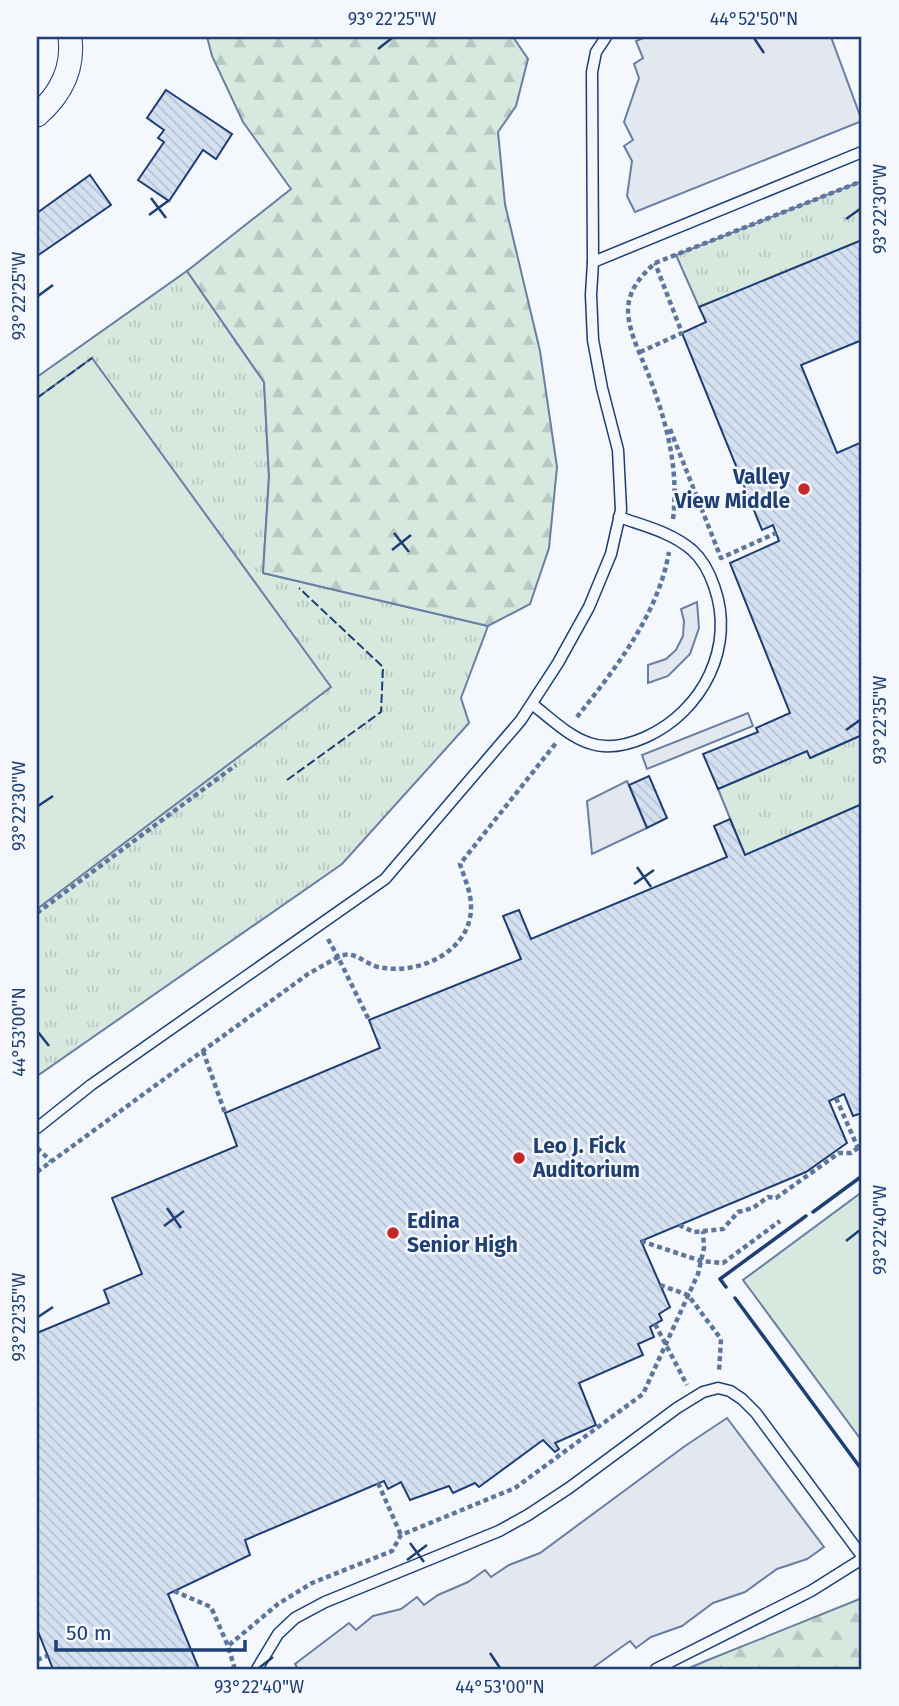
<svg xmlns="http://www.w3.org/2000/svg" width="899" height="1706" font-family="'Fira Sans',sans-serif">
<style>
.grass{fill:url(#grass-tufts);stroke:#687fa3;stroke-width:2}
.forest{fill:url(#forest-firs);stroke:#687fa3;stroke-width:2}
.pitch{fill:#d7e8df;stroke:#687fa3;stroke-width:2}
.parking{fill:#e3e8f0;stroke:#687fa3;stroke-width:2}
.building{fill:url(#building-back-hatch);stroke:#1d3f73;stroke-width:2}
.lines{fill:none;stroke-linecap:round;stroke-linejoin:round}
.lane-casing{stroke:#1d3f73;stroke-width:13}
.street-casing{stroke:#1d3f73;stroke-width:25}
.path{stroke:#5e769c;stroke-width:4.5;stroke-dasharray:5 3.5;stroke-linecap:butt}
.lane{stroke:#f4f7fb;stroke-width:10}
.street{stroke:#f4f7fb;stroke-width:23}
.fence{stroke:#1d3f73;stroke-width:2;stroke-dasharray:9 3.5;stroke-linecap:butt}
.wall{stroke:#1d3f73;stroke-width:3.5}
.ticks{fill:none;stroke:#1d3f73;stroke-width:2.5}
.poi-dot{fill:#c62828;stroke:#f4f7fb;stroke-width:2.5}
.labels{text-anchor:middle;stroke-width:5;stroke-linejoin:round;paint-order:stroke}
.poi-label{font-size:21px;font-weight:bold;fill:#1d3f73;stroke:#f4f7fb;text-anchor:start}
.neatline{fill:none;stroke:#1d3f73;stroke-width:2.5}
.ticks-label{font-size:18px;text-anchor:middle;fill:#1d3f73}
</style>
<defs>
<pattern id="grass-tufts" width="24" height="20" patternUnits="userSpaceOnUse" patternTransform="scale(1.75)"><rect width="24" height="20" fill="#d7e8df"/><path d="M3 7l-1-3M5 7V3M7 7l1-3M15 17l-1-3M17 17v-4M19 17l1-3" fill="none" stroke="#b8c8c3"/></pattern>
<pattern id="forest-firs" width="22" height="20" patternUnits="userSpaceOnUse" patternTransform="scale(1.75)"><rect width="22" height="20" fill="#d7e8df"/><path d="M5 1l3.5 6h-7zM16 11l3.5 6h-7z" fill="#b8c8c3"/></pattern>
<pattern id="building-back-hatch" width="6" height="6" patternUnits="userSpaceOnUse" patternTransform="scale(1.75)"><rect width="6" height="6" fill="#d5e0f0"/><path d="M-1 5l2 2M0 0l6 6M5-1l2 2" fill="none" stroke="#b6c1d1"/></pattern>
</defs>
<rect width="100%" height="100%" fill="#f4f7fb"/>
<g class="grass">
<polygon points="862,181 862,240 699,307 676,255"/>
<polygon points="187,271 264,382 269,477 263,573 488,626 461,698 469,723 342,864 37,1076 37,377"/>
<polygon points="862,735 862,804 745,855 718,789 807,751 811,758"/>
</g>
<g class="forest">
<polygon points="207,37 513,37 528,59 516,106 498,132 505,204 540,351 557,467 549,548 530,604 488,626 263,573 269,477 264,382 187,271 291,189 243,122 212,56"/>
<polygon points="862,1598 862,1669 687,1669 708,1660"/>
</g>
<g class="pitch">
<polygon points="92,358 331,687 37,909 37,398"/>
<polygon points="862,1192 862,1441 743,1280"/>
</g>
<g class="parking">
<polygon points="646,37 831,37 862,121 635,212 627,196 632,161 624,146 633,140 624,122 639,78 634,64 643,58 636,41"/>
<polygon points="697,602 699,628 690,654 668,676 648,683 648,665 666,659 676,650 683,636 684,621 681,609"/>
<polygon points="748,713 753,726 647,769 642,755"/>
<polygon points="627,781 647,828 592,854 587,801"/>
<polygon points="727,1418 824,1547 807,1559 777,1569 745,1592 713,1603 682,1626 651,1637 636,1648 630,1641 591,1669 298,1669 295,1664 349,1623 356,1630 373,1616 401,1609 417,1597 424,1605 438,1595 468,1582 485,1570 491,1577 509,1565 540,1553 685,1446"/>
</g>
<g class="building">
<polygon points="166,90 232,134 216,159 203,150 169,201 138,180 164,142 158,138 164,130 147,118"/>
<polygon points="90,175 111,205 37,256 37,213"/>
<polygon points="862,240 862,340 801,365 837,453 862,442 862,735 810,758 807,751 718,789 703,754 758,732 756,728 790,713 730,563 779,541 773,525 762,530 682,333 706,322 699,307"/>
<polygon points="649,776 667,818 647,828 629,785"/>
<polygon points="862,804 862,1113 853,1116 844,1094 829,1101 847,1143 806,1172 641,1241 670,1307 659,1314 662,1320 650,1327 654,1337 638,1344 643,1355 579,1383 596,1425 555,1443 559,1449 555,1452 543,1440 479,1487 475,1483 453,1493 449,1486 410,1500 401,1482 388,1489 384,1481 245,1540 250,1555 168,1594 199,1669 53,1669 37,1629 37,1333 109,1303 104,1290 142,1274 112,1198 237,1146 225,1113 380,1048 369,1020 521,959 503,916 519,910 531,939 727,857 714,826 730,819 745,855"/>
</g>
<g class="lines">
<defs>
<g id="lane">
<polyline points="593,262 592,72 596,52 606,37"/>
<path d="M 532,704 C 549,717 568,736 589,743 C 608,750 628,745 646,737 C 703,711 736,646 714,586 C 710,574 702,559 692,550 C 671,532 644,526 619,517"/>
<polyline points="37,1128 91,1085 385,879 521,720 558,663 589,607 611,554 621,510 618,450 602,388 593,340 591,295 593,262 862,152"/>
<polyline points="257,1669 278,1634 295,1618 325,1602 499,1531 528,1515 569,1488 677,1408 703,1392 718,1388 730,1391 742,1399 756,1413 862,1556"/>
<polyline points="656,1669 811,1591 862,1559"/>
</g>
<path id="street" d="M 37,115 C 60,95 74,69 70,37"/>
</defs>
<use href="#lane" class="lane-casing"/>
<use href="#street" class="street-casing"/>
<g class="path">
<polyline points="640,352 682,333 655,263"/>
<polyline points="670,429 721,558 776,533"/>
<path d="M 673,519 C 679,469 667,423 649,376 C 641,355 628,332 628,309 C 629,289 641,276 655,263 L 862,181"/>
<path d="M 577,717 C 615,669 658,615 669,552"/>
<polyline points="37,913 236,765"/>
<path d="M 328,939 L 338,957 C 354,949 363,963 378,967 C 417,976 472,952 471,906 C 471,892 464,877 460,864 L 556,743"/>
<polyline points="203,1051 225,1113"/>
<polyline points="836,1098 858,1148"/>
<polyline points="37,1148 51,1161"/>
<polyline points="37,1172 308,974 338,957 369,1020"/>
<polyline points="679,1225 694,1232 723,1229 738,1212 753,1208 768,1197 776,1198 839,1153 851,1153 862,1145"/>
<polyline points="641,1241 701,1261 723,1263 780,1221"/>
<polyline points="660,1285 688,1295 721,1339 719,1372"/>
<polyline points="655,1324 687,1385"/>
<polyline points="378,1483 401,1535"/>
<polyline points="174,1591 211,1607 228,1646"/>
<polyline points="37,1660 47,1656"/>
<polyline points="233,1669 234,1666 228,1646 278,1604 312,1583 392,1551 401,1535 515,1488 643,1394 698,1274 704,1248 703,1231"/>
</g>
<use href="#lane" class="lane"/>
<use href="#street" class="street"/>
<g class="fence">
<polyline points="37,398 92,358"/>
<polyline points="287,780 381,712 383,667 299,588"/>
</g>
<g class="wall">
<polyline points="813,1212 862,1176"/>
<polyline points="726,1287 720,1279 806,1216"/>
<polyline points="735,1298 862,1470"/>
</g>
</g>
<path class="ticks" d="M 754,38 L 764,53M 378,49 L 392,38M 151,198 L 166,218M 149,215 L 168,201M 846,219 L 860,209M 38,296 L 53,285M 394,533 L 409,552M 392,550 L 411,535M 846,730 L 860,720M 38,806 L 53,796M 637,867 L 651,887M 634,884 L 654,870M 38,1032 L 49,1046M 167,1208 L 181,1228M 164,1226 L 184,1211M 846,1241 L 860,1230M 38,1317 L 53,1307M 410,1543 L 424,1562M 407,1560 L 427,1545M 490,1653 L 500,1668M 259,1668 L 273,1657"/>
<g class="poi-dot">
<circle cx="804" cy="489" r="7"/>
<circle cx="519" cy="1158" r="7"/>
<circle cx="393" cy="1233" r="7"/>
</g>
<g class="labels">
<g class="poi-label">
<text x="790" y="484" text-anchor="end">Valley<tspan x="790" dy="24">View Middle</tspan></text>
<text x="533" y="1153">Leo J. Fick<tspan x="533" dy="24">Auditorium</tspan></text>
<text x="407" y="1228">Edina<tspan x="407" dy="24">Senior High</tspan></text>
</g>
</g>
<rect width="899" height="1706" fill="none" stroke="#f4f7fb" stroke-width="77"/>
<path d="M56 1640v10h189v-10" fill="none" stroke="#1d3f73" stroke-width="3.5"/>
<text x="66" y="1640" font-size="21" fill="#1d3f73" stroke="#f4f7fb" stroke-width="5" paint-order="stroke">50 m</text>
<rect x="38" y="38" width="822" height="1630" class="neatline"/>
<g class="ticks-label">
<text x="392" y="25">93°22'25"W</text>
<text x="754" y="25">44°52'50"N</text>
<text transform="translate(880 209) rotate(-90)" y="6">93°22'30"W</text>
<text transform="translate(19 296) rotate(-90)" y="6">93°22'25"W</text>
<text transform="translate(880 720) rotate(-90)" y="6">93°22'35"W</text>
<text transform="translate(19 806) rotate(-90)" y="6">93°22'30"W</text>
<text transform="translate(19 1032) rotate(-90)" y="6">44°53'00"N</text>
<text transform="translate(880 1230) rotate(-90)" y="6">93°22'40"W</text>
<text transform="translate(19 1317) rotate(-90)" y="6">93°22'35"W</text>
<text x="259" y="1693">93°22'40"W</text>
<text x="500" y="1693">44°53'00"N</text>
</g>
</svg>
